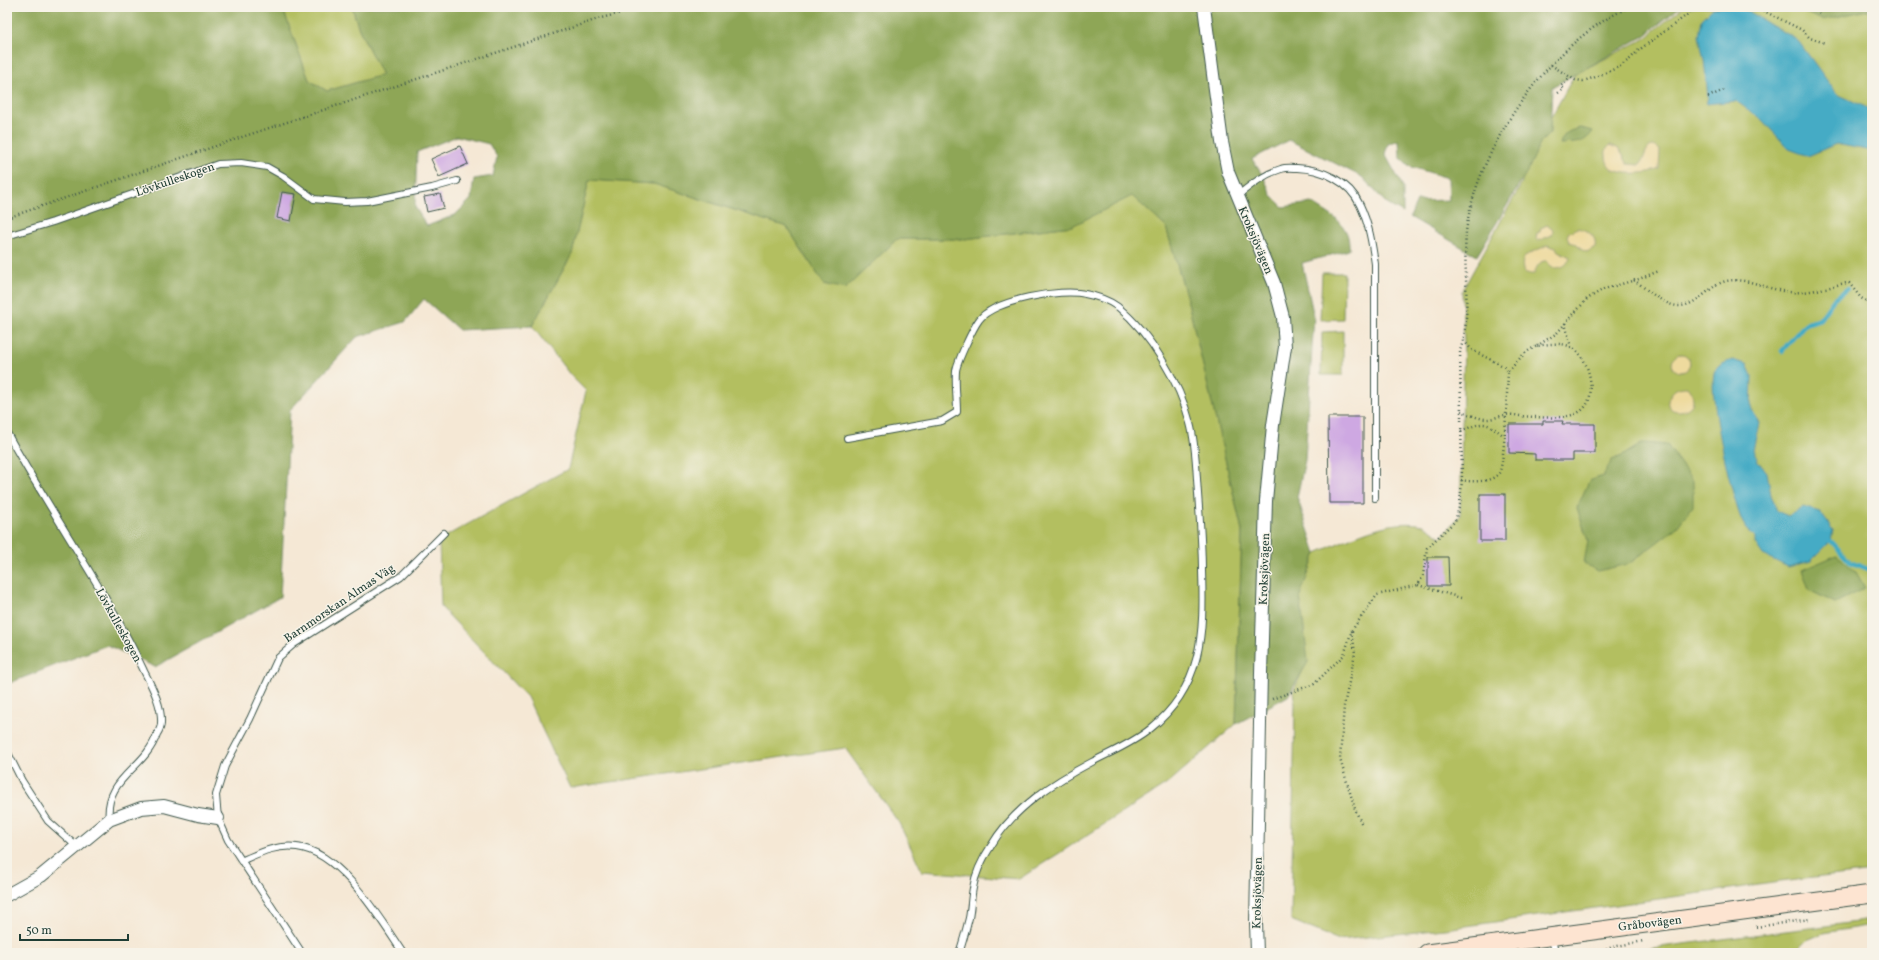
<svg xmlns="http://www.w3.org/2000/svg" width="1879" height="960" font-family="Vollkorn,serif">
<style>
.green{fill:#b3bf60;stroke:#697e4a}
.forest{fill:#8ea656;stroke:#567245;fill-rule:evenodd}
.sand{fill:#eeda9e;stroke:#868c69}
.water{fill:#45abc5;stroke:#32747c}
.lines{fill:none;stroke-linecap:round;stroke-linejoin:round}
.stream{stroke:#45abc5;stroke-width:4.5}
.building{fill:#cea8e2}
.lane-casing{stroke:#3f574c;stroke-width:8}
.street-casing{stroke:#3f574c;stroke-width:14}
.secondary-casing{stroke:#3f574c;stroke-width:19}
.path{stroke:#3f574c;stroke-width:2.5;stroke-dasharray:1 3;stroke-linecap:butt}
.lane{stroke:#fff;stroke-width:6}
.street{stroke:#fff;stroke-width:12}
.secondary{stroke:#fde4d1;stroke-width:17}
.labels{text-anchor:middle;stroke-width:3;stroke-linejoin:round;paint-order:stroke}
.street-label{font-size:12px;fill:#1f3d34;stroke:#f7f3e8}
</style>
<rect width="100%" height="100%" fill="#f7f3e8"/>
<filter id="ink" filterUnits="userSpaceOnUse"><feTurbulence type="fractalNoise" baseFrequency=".025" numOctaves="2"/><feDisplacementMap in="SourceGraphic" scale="8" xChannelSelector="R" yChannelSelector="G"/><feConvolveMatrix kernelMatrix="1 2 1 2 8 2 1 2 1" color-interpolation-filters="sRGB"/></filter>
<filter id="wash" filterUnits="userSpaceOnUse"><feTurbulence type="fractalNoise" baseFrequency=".012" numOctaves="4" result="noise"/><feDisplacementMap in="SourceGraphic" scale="16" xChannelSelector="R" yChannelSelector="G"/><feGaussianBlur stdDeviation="0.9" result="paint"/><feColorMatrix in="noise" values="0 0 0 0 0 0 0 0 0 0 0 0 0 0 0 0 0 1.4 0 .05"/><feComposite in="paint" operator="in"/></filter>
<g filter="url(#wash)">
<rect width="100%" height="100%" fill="#f5e8d5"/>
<g class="green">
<polygon points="284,7 352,7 359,29 382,75 327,91 309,80 284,12"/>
<path d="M 1683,7 L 1872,7 L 1872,871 L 1780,882 L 1445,929 L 1339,940 L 1291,920 L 1295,704 L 1293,692 L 1303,670 L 1300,595 L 1316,553 C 1347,540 1389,517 1422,525 C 1429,527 1435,533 1441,537 L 1460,516 L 1464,341 L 1462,291 L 1522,183 L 1523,168 L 1575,74 L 1644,39 Z"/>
<polygon points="589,180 654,184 787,227 824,284 845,288 897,239 964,239 1071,226 1132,195 1166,227 1188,302 1242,530 1236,724 1167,784 1019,879 922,871 899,823 845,748 570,788 527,697 441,607 439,540 568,469 586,391 571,376 532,326 572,254"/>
<polygon points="1322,273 1344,273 1343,319 1320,320"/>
<polygon points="1343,331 1343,375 1321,375 1322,332"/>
<polygon points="1872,920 1872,925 1824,933 1807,940 1794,953 1613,953"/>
</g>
<g class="forest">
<path d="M 7,7 L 284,7 L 284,12 L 309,80 L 327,91 L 382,75 L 359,29 L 352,7 L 1680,7 L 1644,36 L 1552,87 L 1550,133 L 1541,142 L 1528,170 L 1477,256 L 1410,217 L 1417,201 L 1449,200 L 1448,178 L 1408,166 L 1400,157 L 1399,140 L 1388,144 L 1385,154 L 1403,187 L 1403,213 L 1387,204 L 1362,177 L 1289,140 L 1252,159 L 1263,176 L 1272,196 L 1283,207 L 1312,203 C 1331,216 1351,223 1349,250 L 1302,263 L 1314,317 L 1305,460 L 1297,497 L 1316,553 L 1300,595 L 1308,662 L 1288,696 L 1236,724 L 1242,530 L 1188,302 L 1166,227 L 1132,196 L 1072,226 L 964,239 L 897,239 L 845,289 L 824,284 L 787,227 L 654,184 L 589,180 L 572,254 L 532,326 L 459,330 L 424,299 L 405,322 L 357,337 L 290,410 L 280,597 L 155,667 L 107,645 L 7,684 ZM 457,136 L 489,144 L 497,157 L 493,176 L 474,179 L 471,199 L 455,215 L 427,226 L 415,207 L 417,152 Z"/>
<polygon points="1792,7 1872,7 1872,9 1822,20"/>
<path d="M 1580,128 L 1593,131 C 1585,144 1575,143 1560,144 C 1564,132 1569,131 1580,128 Z"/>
<polygon points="1643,443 1667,445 1693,481 1693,506 1677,527 1629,564 1597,571 1584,563 1588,541 1577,508 1589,481 1603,476 1612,460 1622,456"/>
<polygon points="1837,555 1856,572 1865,588 1835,603 1809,590 1802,570"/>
</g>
<g class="sand">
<path d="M 1611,145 L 1619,149 L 1628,164 L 1640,165 C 1645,160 1646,137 1660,150 L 1659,169 C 1650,174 1617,176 1610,167 C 1607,164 1606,159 1606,155 C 1605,150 1607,147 1611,145 Z"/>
<polygon points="1547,225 1553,230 1552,235 1538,241 1536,239 1537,233 1540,232 1541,228"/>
<path d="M 1577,228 C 1588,230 1597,236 1595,247 L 1587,252 L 1582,250 L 1577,244 L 1569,242 L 1567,236 L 1569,232 Z"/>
<path d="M 1547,245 L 1556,248 L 1558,251 L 1570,257 C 1567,267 1561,268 1552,268 L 1547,261 C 1539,260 1537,267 1534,274 L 1530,274 L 1524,272 C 1517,252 1535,253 1547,245 Z"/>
<circle cx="1681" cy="363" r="9"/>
<path d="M 1687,387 C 1711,415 1654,420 1671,394 C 1675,388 1680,387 1687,387 Z"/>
</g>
<g class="water">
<path d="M 1726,7 C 1746,7 1753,14 1769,24 C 1779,30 1790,34 1799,42 L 1837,94 L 1872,110 L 1872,151 L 1836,144 L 1808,156 L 1789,149 L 1762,120 L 1736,101 L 1706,104 L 1708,97 L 1704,60 L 1699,36 L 1702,19 L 1713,8 Z"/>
<path d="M 1732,360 L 1747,364 L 1752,376 L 1751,408 L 1759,423 L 1753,450 L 1758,461 L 1767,472 L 1771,495 L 1777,511 L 1788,516 L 1803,507 L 1820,512 L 1833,530 L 1831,541 L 1811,561 L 1788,567 L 1763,555 L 1755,543 L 1755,536 C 1750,533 1746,529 1743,523 C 1733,504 1708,394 1714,374 C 1716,365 1725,363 1732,360 Z"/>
</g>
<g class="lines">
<g class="stream">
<polyline points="1782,351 1805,324 1820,319 1834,299 1847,289"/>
<polyline points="1826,540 1831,541 1850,562 1868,569 1872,573"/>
</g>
</g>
<g id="blocks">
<g class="building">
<polygon points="460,146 468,164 439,177 431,159"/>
<polygon points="282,192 296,194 291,221 277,218"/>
<polygon points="440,194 444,208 427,212 424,197"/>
<polygon points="1328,417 1363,417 1363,503 1329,503"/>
<polygon points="1543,421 1563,421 1562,424 1595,424 1595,453 1573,453 1573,460 1535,460 1535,454 1509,453 1509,424 1543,424"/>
<rect x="1480" y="494" width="25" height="47"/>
<polygon points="1428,557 1448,557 1449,586 1428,586"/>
</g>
</g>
</g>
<g filter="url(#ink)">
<use href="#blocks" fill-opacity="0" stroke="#3f574c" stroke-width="1"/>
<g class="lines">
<defs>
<g id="lane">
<path d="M 1237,196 C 1251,185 1264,174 1281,169 C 1286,167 1292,168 1297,168 C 1322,169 1349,181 1360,205 C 1369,224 1372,243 1375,264 L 1375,498"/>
<polyline points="7,236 53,222 218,164 241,163 267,167 283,176 314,199 345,202 367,201 432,188 457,181"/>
<path d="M 7,433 C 18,453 30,474 42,493 C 77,552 115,609 144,671 C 152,687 162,705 161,723 C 161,726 159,731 157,734 C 145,770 104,777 109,820"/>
<path d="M 847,438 L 942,421 L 957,412 C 957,399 955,385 956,371 C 957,362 973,328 979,320 C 993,300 1062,288 1085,294 C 1096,296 1110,301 1118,307 C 1150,333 1180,383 1190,423 C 1195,441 1196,461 1197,479 C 1199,510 1202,540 1202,571 C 1204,633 1203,687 1150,729 C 1133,743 1111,752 1092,762 C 1054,782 1013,808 991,846 C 983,858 975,874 973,888 C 971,898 971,908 969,918 C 966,930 963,942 959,953"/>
<polyline points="7,751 22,781 48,821 76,846"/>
<path d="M 241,861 C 259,853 277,844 297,847 C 341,852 380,919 403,953"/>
<polyline points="1552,938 1555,953"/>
<polyline points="302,953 228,840 218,818 217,807 216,795 225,766 250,719 278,658 294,644 401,576 444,533"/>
</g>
<g id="street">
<polyline points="1204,7 1222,142 1228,172 1274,283 1283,317 1285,347 1273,425 1266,501 1261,673 1256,923 1257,953"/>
<polyline points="7,895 41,876 109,820 141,808 164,806 198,815 218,818"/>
</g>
<polyline id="secondary" points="1427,953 1872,894"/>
</defs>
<use href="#lane" class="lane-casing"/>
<use href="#street" class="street-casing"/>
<use href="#secondary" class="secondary-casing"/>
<g class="path">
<polyline points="1756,7 1802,30 1810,38 1825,43"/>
<polyline points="1813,7 1819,13"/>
<polyline points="1551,65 1575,80 1583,81 1593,78 1619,67 1630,59 1639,50 1698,7"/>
<polyline points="1558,93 1564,89 1561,86 1570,78"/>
<polyline points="1708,97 1724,90"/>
<polyline points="7,218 242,137 601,18 644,7"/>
<path d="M 1634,280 C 1647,289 1665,307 1681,306 C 1699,304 1710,285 1726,281 C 1749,277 1768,290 1789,292 C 1800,293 1814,291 1825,288 C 1833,287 1840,283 1849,283 L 1861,298 L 1872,304"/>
<polyline points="1565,323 1571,347"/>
<polyline points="1537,346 1557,333 1587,299 1604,289 1639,279 1659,271"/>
<path d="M 1461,411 C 1469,414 1478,419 1487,419 C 1493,419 1499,416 1505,415 C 1509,414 1515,415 1520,416 C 1536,417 1569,421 1582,410 C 1599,397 1589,355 1571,347 C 1562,342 1546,344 1538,346 C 1525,350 1516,363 1508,372"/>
<path d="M 1461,431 C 1483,422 1484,420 1503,435"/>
<path d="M 1461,480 C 1470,482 1492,483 1499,473 C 1505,463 1507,388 1508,372 L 1503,366 L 1472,350 L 1464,341"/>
<polyline points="1418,585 1461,598"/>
<polyline points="1352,631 1355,653 1344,706 1340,759 1355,809 1362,825"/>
<path d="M 1272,699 L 1314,684 L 1344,655 L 1352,630 L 1377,595 L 1418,585 L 1423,576 L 1427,548 L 1455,521 L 1460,504 L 1462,480 L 1460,350 C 1472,322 1463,265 1466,232 C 1476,148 1551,40 1630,7"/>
<polyline points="1756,927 1810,919"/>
<polyline points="1599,953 1612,947 1644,941"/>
</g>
<use href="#lane" class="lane"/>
<use href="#street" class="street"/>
<use href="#secondary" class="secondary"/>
</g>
</g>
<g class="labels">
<g class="street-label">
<text transform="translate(175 179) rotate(-19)" y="4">Lövkulleskogen</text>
<text transform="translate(1256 240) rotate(67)" y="4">Kroksjövägen</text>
<text transform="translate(1264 569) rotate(-88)" y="4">Kroksjövägen</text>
<text transform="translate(339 603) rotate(-34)" y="4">Barnmorskan Almas Väg</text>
<text transform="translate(119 625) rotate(61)" y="4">Lövkulleskogen</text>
<text transform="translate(1257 893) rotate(-89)" y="4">Kroksjövägen</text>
<text transform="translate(1650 923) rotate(-7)" y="4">Gråbovägen</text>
</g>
</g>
<rect width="1879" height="960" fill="none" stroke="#f7f3e8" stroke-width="24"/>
<path d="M20 934v6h108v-6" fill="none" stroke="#1f3d34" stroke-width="2"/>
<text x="26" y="934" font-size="12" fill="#1f3d34" stroke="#f7f3e8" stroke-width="3" paint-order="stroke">50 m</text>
</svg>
